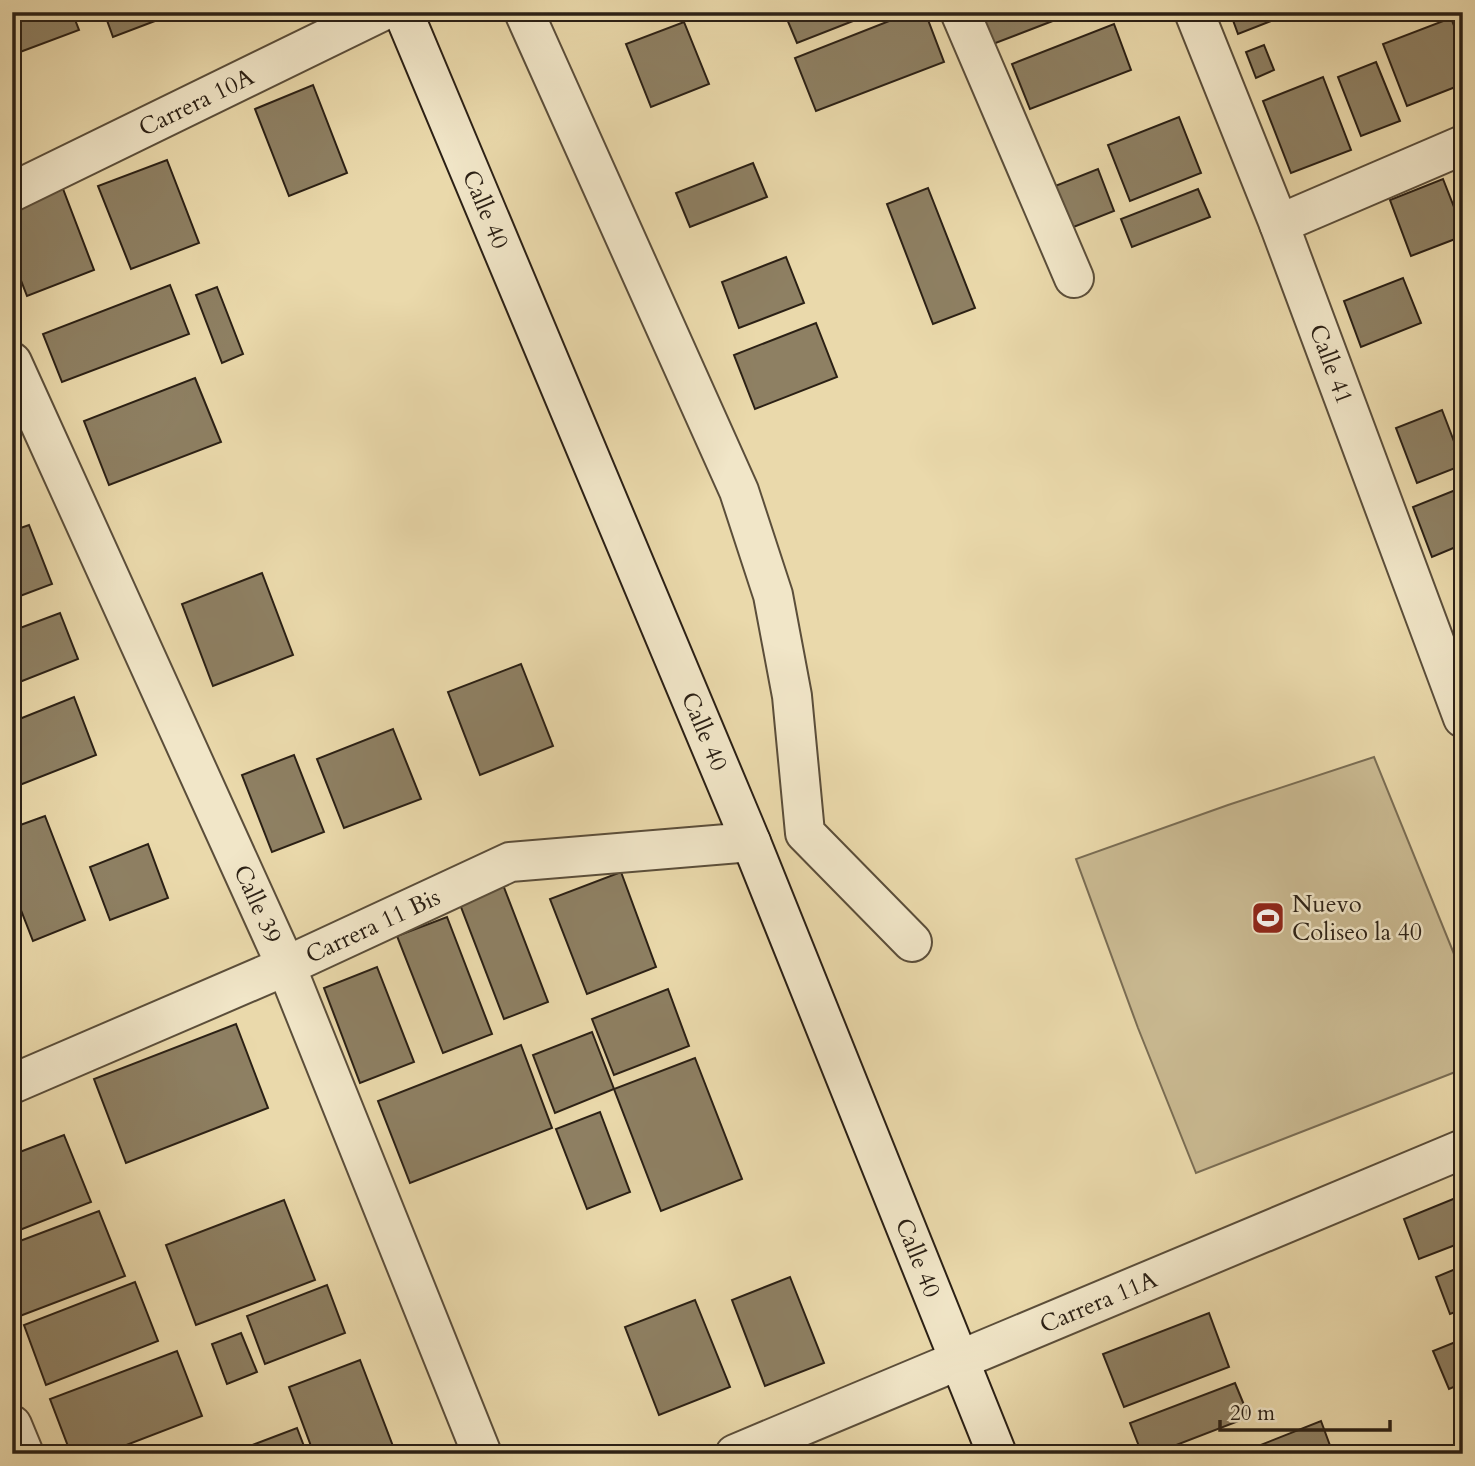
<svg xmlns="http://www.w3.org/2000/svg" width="1475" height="1466" font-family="Cardo,serif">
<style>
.green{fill:#caba92;stroke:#7a6d54;stroke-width:2}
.building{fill:#8e8063;stroke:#2b2015;stroke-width:2}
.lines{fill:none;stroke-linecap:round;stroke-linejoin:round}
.street-casing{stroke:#5b4e3a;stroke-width:42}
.secondary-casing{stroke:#2b2015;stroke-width:42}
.street{stroke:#f1e6c8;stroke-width:38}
.secondary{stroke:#f1e6c8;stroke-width:38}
.labels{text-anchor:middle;stroke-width:5;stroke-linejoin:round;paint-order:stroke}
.street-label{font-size:24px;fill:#2b2015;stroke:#f1e6c8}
.poi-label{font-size:24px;fill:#2b2015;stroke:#f1e6c8;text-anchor:start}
</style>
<rect width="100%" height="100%" fill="#ead9ab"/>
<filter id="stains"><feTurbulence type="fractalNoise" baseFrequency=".00286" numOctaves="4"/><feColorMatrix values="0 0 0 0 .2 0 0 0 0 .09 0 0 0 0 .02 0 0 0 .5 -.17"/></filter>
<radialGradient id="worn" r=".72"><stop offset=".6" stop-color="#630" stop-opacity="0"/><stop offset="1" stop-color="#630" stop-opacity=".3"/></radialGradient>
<polygon class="green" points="1374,757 1463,976 1463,1069 1196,1173 1138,1028 1076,859 1228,805"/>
<g class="building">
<polygon points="12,12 72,12 79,30 12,55"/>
<polygon points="104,12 176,12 176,13 113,37"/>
<polygon points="784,12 876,12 797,43"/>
<polygon points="912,12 925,12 944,62 816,111 795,58"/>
<polygon points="981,12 1076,12 993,44"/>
<polygon points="1230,12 1294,12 1238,34"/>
<polygon points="1451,18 1463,49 1463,84 1407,106 1383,44"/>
<polygon points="684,22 709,84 651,107 626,44"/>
<polygon points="1114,24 1131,70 1030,109 1012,64"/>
<polygon points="1264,45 1274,70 1256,78 1246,52"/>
<polygon points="1376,62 1400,121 1361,136 1338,77"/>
<polygon points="1323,77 1351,150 1291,173 1263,101"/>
<polygon points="313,85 347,173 289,196 255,109"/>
<polygon points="1179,117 1201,173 1130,201 1108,145"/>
<polygon points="167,160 199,243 131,269 98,186"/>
<polygon points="753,163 767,197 690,227 676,193"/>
<polygon points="1098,169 1114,211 1061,232 1045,190"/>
<polygon points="1443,179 1463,230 1463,236 1411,256 1390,200"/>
<polygon points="60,181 94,270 27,296 12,257 12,199"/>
<polygon points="928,188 975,308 933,324 887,204"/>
<polygon points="1198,189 1210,217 1132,247 1121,219"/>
<polygon points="786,257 804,303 739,328 722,282"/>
<polygon points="1403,278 1421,323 1361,347 1344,301"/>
<polygon points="170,285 189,334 62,382 43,334"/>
<polygon points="217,287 243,354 222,363 196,295"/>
<polygon points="816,323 837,377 755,409 734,355"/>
<polygon points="195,378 221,442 109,485 84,421"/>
<polygon points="1442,410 1463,465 1417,483 1396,428"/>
<polygon points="1463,487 1463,544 1432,557 1413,507"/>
<polygon points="29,525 52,584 12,599 12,531"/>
<polygon points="262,573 293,655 213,686 182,604"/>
<polygon points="60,613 78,659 12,685 12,631"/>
<polygon points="521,664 553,746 480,775 448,692"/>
<polygon points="74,697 96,755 12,788 12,722"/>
<polygon points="393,729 421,799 344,828 317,759"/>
<polygon points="294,755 324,832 272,852 242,775"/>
<polygon points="45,816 85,920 33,941 12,887 12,828"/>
<polygon points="148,844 168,898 110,920 90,867"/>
<polygon points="621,872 656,967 587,994 550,899"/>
<polygon points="500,877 548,1002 504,1019 456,894"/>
<polygon points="447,917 492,1034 443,1053 397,936"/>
<polygon points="377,967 414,1062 360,1083 324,988"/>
<polygon points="668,989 689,1046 614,1075 592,1019"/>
<polygon points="236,1024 268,1108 126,1163 94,1079"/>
<polygon points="592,1032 614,1089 555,1113 533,1055"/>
<polygon points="521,1045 552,1128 410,1183 378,1101"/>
<polygon points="695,1058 742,1179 661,1211 614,1089"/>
<polygon points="600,1112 630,1192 587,1209 556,1129"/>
<polygon points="64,1135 91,1202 12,1233 12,1155"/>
<polygon points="1463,1195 1463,1242 1419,1259 1404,1219"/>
<polygon points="284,1200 315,1280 196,1325 166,1245"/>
<polygon points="99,1211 125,1276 12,1319 12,1244"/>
<polygon points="1463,1266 1463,1309 1450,1314 1436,1277"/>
<polygon points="790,1277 824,1363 765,1386 732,1300"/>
<polygon points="135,1282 158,1341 46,1385 24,1325"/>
<polygon points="327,1285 345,1333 265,1364 247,1316"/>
<polygon points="695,1300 730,1387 659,1415 625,1327"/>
<polygon points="1209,1313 1229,1367 1124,1407 1103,1354"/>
<polygon points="241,1333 257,1372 227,1384 212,1344"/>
<polygon points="1463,1339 1463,1383 1449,1389 1433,1351"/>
<polygon points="177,1351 202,1416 103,1454 71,1454 50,1399"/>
<polygon points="360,1360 396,1454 314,1454 289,1387"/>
<polygon points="1235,1383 1249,1417 1153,1454 1142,1454 1130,1423"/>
<polygon points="1321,1421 1332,1451 1326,1454 1238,1454"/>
<polygon points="297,1428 307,1454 240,1454 239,1450"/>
</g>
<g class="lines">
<defs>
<g id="street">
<polyline points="524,12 739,491 773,595 792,696 805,833 912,942"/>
<polyline points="960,12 1074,278"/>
<path id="s1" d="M 1194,12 L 1279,224 L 1463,718"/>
<path id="s2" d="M 12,192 L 381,12"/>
<polyline points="1279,224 1463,145"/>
<path id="s3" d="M 12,362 L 286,966 L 482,1454"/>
<path id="s4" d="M 12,1084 L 286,966 L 510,862 L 751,842"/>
<polyline points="12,1425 24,1454"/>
<path id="s5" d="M 735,1454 L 1463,1149"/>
</g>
<g id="secondary">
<path id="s6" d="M 403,12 L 751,842 L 997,1454"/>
</g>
</defs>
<use href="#street" class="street-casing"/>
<use href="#secondary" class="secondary-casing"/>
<use href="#street" class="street"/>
<use href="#secondary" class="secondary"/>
</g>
<defs>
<symbol id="stadium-square" viewBox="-11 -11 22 22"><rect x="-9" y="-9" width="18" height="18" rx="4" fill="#8f2418" stroke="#f1e6c8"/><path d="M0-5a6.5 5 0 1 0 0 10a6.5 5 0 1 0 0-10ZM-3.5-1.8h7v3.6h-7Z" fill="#fff"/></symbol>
</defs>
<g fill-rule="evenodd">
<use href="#stadium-square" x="1249" y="899" width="38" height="38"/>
</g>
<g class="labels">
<g class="street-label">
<text dy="8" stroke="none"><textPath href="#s2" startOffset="205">Carrera 10A</textPath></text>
<text dy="8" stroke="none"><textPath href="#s6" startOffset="214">Calle 40</textPath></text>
<text dy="8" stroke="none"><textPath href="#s1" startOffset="378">Calle 41</textPath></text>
<text dy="8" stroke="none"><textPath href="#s6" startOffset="780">Calle 40</textPath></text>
<text dy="8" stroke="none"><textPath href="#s3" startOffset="595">Calle 39</textPath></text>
<text dy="8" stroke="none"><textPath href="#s4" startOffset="394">Carrera 11 Bis</textPath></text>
<text dy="8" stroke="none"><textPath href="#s6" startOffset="1348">Calle 40</textPath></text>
<text dy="8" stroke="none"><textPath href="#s5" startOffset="394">Carrera 11A</textPath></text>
</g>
<g class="poi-label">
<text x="1292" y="912">Nuevo<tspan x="1292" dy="28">Coliseo la 40</tspan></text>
</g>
</g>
<rect width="1475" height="1466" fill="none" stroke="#ead9ab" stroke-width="42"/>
<rect x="14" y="14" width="1447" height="1438" fill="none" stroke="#2b2015" stroke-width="3.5"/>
<rect x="21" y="21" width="1433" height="1424" fill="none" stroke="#2b2015" stroke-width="2"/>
<path d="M1220 1420v10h170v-10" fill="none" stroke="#2b2015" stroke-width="3.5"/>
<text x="1230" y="1420" font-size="21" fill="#2b2015" stroke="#f1e6c8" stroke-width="5" paint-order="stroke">20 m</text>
<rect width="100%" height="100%" filter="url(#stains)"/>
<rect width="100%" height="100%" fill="url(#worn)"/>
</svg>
